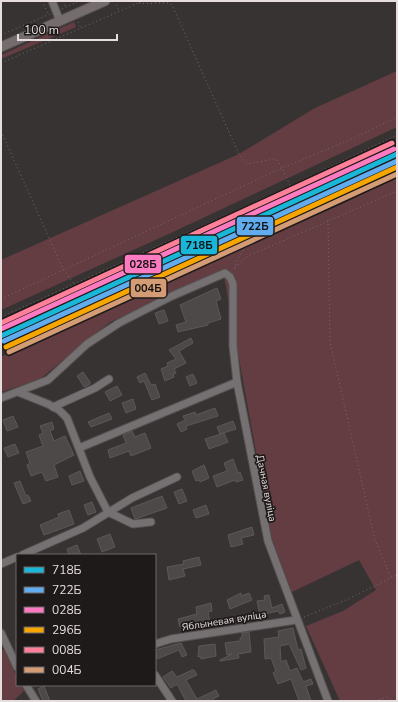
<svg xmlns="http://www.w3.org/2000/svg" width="398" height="702" font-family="'Nunito Sans',sans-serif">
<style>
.green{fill:#643d42}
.building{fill:#4e4949;stroke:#5d5858}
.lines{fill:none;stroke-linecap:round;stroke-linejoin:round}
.minor-casing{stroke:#575252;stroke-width:9}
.major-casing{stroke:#575252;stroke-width:11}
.path{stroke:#706c6c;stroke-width:1;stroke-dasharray:1 3;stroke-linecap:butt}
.minor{stroke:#757071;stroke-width:7}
.major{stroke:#746c6d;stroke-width:9}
.rail-1-casing{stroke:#1f1a1a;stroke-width:8}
.rail-2-casing{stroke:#1f1a1a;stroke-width:8}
.rail-3-casing{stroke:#1f1a1a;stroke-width:8}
.rail-4-casing{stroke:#1f1a1a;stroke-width:8}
.rail-5-casing{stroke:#1f1a1a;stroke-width:8}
.rail-6-casing{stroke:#1f1a1a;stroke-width:8}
.rail-1{stroke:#1ab6d8;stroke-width:5}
.rail-2{stroke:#60acee;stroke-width:5}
.rail-3{stroke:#fe7ac1;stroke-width:5}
.rail-4{stroke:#f7a600;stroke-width:5}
.rail-5{stroke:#ff8098;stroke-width:5}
.rail-6{stroke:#d39c74;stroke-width:5}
.labels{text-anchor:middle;stroke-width:3.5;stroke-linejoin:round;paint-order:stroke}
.street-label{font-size:10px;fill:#e5ddde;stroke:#1f1a1a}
.line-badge{stroke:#1f1a1a;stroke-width:1.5}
.pale-badge-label{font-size:11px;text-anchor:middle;font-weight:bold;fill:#111}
</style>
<rect width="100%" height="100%" fill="#383333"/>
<g class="green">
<polygon points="74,22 76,27 1,59 1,55"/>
<polygon points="397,71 397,127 173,232 1,310 1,260 239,154 315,108"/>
<polygon points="397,176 397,701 340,701 306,626 343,611 376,590 359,560 292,592 272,539 223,271 110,322 40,379 1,392 1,357 86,312 340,205"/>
<polygon points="1,650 4,650 17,677 17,685 21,685 24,691 13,701 1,701"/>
</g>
<g class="building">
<polygon points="217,288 221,299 216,301 221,319 208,323 208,325 178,332 176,325 186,322 180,305"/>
<polygon points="164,310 168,321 159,324 155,313"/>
<polygon points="191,338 193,343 179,351 186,363 174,369 176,373 173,374 174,377 165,381 161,369 168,366 167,363 176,359 169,350"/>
<polygon points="83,372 90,382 90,384 84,387 77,376"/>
<polygon points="145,373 151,385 155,384 160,397 152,400 144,381 140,383 137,377"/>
<polygon points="193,374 197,383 190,386 186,377"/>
<polygon points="117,386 122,395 110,401 105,392"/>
<polygon points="133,399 136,409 126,413 122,403"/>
<polygon points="215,408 218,416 186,426 187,429 181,432 177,424 185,420 183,416 195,412 196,415"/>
<polygon points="109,413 112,419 91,427 88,422"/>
<polygon points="13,416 18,427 7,431 3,420"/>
<polygon points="233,421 236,429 220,434 217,427"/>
<polygon points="52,422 54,429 50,431 54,441 65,436 74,455 54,465 58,477 46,481 42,472 31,476 27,465 30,463 26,452 43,446 39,435 43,433 40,426"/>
<polygon points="132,431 135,437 145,433 151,448 131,456 129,451 110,458 108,450 126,443 123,435"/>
<polygon points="224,433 228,442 209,449 205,439"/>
<polygon points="15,444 19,453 8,457 4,448"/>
<polygon points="233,459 238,473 240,472 243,480 236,482 235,480 217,487 213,476 227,471 224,463"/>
<polygon points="204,465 209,478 200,482 199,480 196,481 192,471"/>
<polygon points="80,471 84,481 72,485 69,476"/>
<polygon points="20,481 26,496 28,495 31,501 23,504 14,483"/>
<polygon points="182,489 187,501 179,504 174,492"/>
<polygon points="162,496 167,508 135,519 131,508"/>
<polygon points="92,502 96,512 88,515 84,505"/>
<polygon points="206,505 209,514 196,518 193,510"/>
<polygon points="69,510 74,524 44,535 40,525 59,517 58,514"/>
<polygon points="252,527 254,535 241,538 243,544 231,547 228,535"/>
<polygon points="110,534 115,547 102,552 97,539"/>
<polygon points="77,545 81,555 69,555 67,549"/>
<polygon points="199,557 201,565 183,569 185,576 169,580 167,567 184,564 183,561"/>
<polygon points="241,593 241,596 249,593 252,600 230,609 227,600"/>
<polygon points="269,595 272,608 282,604 285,612 280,614 278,611 260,615 257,601 265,600 264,596"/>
<polygon points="211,603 212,611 208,612 210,623 200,625 199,622 180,627 178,619 197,614 196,607"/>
<polygon points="293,628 298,650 301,649 306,668 301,670 289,644 280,646 281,662 286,660 290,671 297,668 303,682 311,679 313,684 306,686 311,701 299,701 291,679 278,684 273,673 276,671 271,658 265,659 264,639 279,637 278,631"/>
<polygon points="249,632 251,652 238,654 239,658 220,661 220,660 232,654 227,655 225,643 240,641 240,638 242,638 242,633"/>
<polygon points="181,643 187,655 182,657 179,650 157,659 155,650"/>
<polygon points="215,644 216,656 201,659 201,656 198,657 199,646"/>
<polygon points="192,670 194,670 197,675 186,680 197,699 216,690 219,696 213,699 214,701 186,701 177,684 171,688 163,677 172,671 177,677"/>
<polygon points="44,686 50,701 43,701 38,689"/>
</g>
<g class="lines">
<defs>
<g id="minor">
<polyline points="52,1 60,21"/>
<polyline points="18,392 48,404 59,410 67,418 90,477 108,512 133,524 151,522"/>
<polyline points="1,398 48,380 87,344 119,323 172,296 225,273 230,277 233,284 233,346 237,382 268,541 328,701"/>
<polyline points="53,407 95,388 109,379"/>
<polyline points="79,448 237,382"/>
<polyline points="22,555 83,528 132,498 177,477"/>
<polyline points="1,564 17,557"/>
<polyline points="1,633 17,667"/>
<polyline points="155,644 171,639 296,620"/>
<polyline points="155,675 172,701"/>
<polyline points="26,685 36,701"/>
</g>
<polyline id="major" points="1,47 105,1"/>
</defs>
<use href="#minor" class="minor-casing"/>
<use href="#major" class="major-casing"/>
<g class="path">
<polyline points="42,1 48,14"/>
<polyline points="63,1 65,6"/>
<polyline points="115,1 119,11"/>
<path d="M 139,3 C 150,5 161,1 171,4 L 173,7 L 233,141 L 239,154 L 247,164 L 274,159 L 277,160 L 282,168 L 354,138 L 397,117"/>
<polyline points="62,9 79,1"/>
<polyline points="78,22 81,28"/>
<polyline points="1,35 50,14"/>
<polyline points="1,63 143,1"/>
<polyline points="1,131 63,269 74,284 85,307"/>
<polyline points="328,220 330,342 375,540 391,577"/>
<polyline points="274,225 397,165"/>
<polyline points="235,268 248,256 397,191"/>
<path d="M 234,269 C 242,246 252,241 271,227"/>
<polyline points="1,299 282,168 302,211"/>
<polyline points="1,317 284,189 397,135"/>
<polyline points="1,345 273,225"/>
<polyline points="304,617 346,600 397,575"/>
<polyline points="375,701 387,697 393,701"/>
</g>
<use href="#minor" class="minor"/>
<use href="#major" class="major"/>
<defs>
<polyline id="rail-1" points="1,336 397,154"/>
<polyline id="rail-2" points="4,341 397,161"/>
<polyline id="rail-3" points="1,329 394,149"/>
<polyline id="rail-4" points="6,347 397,167"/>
<polyline id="rail-5" points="1,323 392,143"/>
<polyline id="rail-6" points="9,352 397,174"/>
</defs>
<use href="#rail-1" class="rail-1-casing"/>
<use href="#rail-2" class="rail-2-casing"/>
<use href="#rail-3" class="rail-3-casing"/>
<use href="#rail-4" class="rail-4-casing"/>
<use href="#rail-5" class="rail-5-casing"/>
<use href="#rail-6" class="rail-6-casing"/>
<use href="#rail-1" class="rail-1"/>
<use href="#rail-2" class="rail-2"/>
<use href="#rail-3" class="rail-3"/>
<use href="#rail-4" class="rail-4"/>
<use href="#rail-5" class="rail-5"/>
<use href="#rail-6" class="rail-6"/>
</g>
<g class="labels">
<g class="street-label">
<text transform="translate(267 488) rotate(79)" y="4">Дачная вуліца</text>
<text transform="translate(224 620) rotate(-9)" y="4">Яблыневая вуліца</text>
</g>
</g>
<g class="line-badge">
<rect x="236" y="216" width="38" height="20" rx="4" fill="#60acee"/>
<rect x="180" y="235" width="38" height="20" rx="4" fill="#1ab6d8"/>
<rect x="124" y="254" width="38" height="20" rx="4" fill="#fe7ac1"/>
<rect x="130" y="278" width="37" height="20" rx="4" fill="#d39c74"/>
</g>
<g class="pale-badge-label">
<text x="255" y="230">722Б</text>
<text x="199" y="249">718Б</text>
<text x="143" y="268">028Б</text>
<text x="148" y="292">004Б</text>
</g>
<rect width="398" height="702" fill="none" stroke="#e5ddde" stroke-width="4"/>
<rect x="16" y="554" width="140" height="132" fill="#1f1a1a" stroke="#6e6868"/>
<rect x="24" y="567" width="20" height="6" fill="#1ab6d8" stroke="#6e6868"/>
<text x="52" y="574" font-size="12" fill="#e5ddde">718Б</text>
<rect x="24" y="587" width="20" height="6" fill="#60acee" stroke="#6e6868"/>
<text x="52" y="594" font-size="12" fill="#e5ddde">722Б</text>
<rect x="24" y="607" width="20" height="6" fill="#fe7ac1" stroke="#6e6868"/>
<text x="52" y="614" font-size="12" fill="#e5ddde">028Б</text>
<rect x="24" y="627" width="20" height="6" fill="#f7a600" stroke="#6e6868"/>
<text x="52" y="634" font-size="12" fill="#e5ddde">296Б</text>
<rect x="24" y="647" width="20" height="6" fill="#ff8098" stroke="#6e6868"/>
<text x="52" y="654" font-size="12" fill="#e5ddde">008Б</text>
<rect x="24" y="667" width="20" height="6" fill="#d39c74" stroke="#6e6868"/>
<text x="52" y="674" font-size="12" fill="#e5ddde">004Б</text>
<path d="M18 34v6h99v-6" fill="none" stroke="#e5ddde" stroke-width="2"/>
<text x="24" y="34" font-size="12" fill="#e5ddde" stroke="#1f1a1a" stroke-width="3" paint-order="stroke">100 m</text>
</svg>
